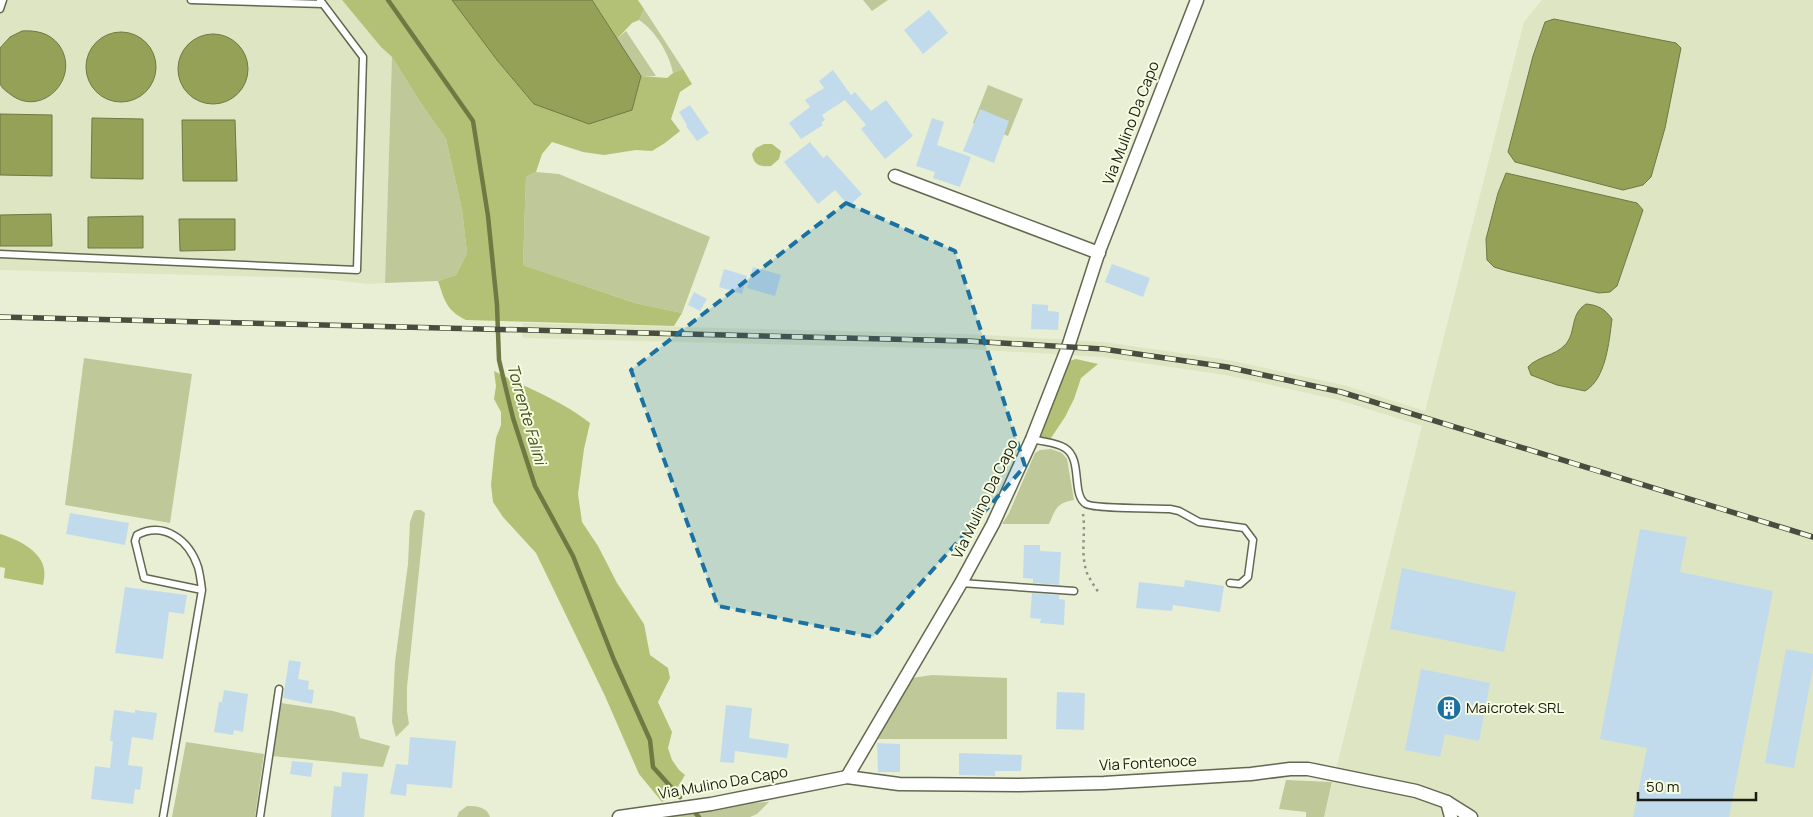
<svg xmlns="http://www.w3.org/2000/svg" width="1813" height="817" font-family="Manrope,sans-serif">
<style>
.built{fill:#dde5c3}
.green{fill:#bec899}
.forest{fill:#b3c176}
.water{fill:#94a157;stroke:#6f7943}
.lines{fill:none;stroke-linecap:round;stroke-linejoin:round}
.stream{stroke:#6f7943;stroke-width:4.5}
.building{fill:#c2dbec}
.lane-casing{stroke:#626750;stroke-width:9}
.street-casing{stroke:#626750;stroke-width:15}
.path{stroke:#8f9380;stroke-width:2.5;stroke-dasharray:2.5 4;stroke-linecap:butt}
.lane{stroke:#fff;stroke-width:6}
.street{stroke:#fff;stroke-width:12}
.rail-casing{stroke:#494c3f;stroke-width:5.5}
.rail{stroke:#f6fce1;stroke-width:4;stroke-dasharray:11;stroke-linecap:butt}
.marked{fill:#1b72a2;fill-opacity:0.2;stroke:#1b72a2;stroke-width:4;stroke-dasharray:10 6;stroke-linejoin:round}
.labels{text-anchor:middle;stroke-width:4;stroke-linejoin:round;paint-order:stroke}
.street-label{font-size:15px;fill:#1a1c13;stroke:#f6fce1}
.poi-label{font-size:15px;fill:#1a1c13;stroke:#f6fce1;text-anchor:start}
.water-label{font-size:16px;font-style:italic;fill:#454e17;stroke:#f6fce1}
</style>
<rect width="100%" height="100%" fill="#e9efd4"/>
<g class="built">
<polygon points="0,0 342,0 381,47 392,57 385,283 368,284 316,278 0,270"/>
<polygon points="1542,0 1813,0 1813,817 1324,817 1422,426 1339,400 1225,375 1102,357 968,349 522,338 523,323 968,334 1104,342 1228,360 1343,385 1425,411 1524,22"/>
</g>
<g class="green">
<polygon points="863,0 888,0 872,11"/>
<path d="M 644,9 L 683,69 L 673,73 C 670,55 655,30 639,20 Z"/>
<polygon points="626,31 656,76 641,76 617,39"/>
<polygon points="392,57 422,105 446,139 462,210 467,253 456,275 438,281 385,283"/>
<polygon points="988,85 1023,99 1008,136 973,123"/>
<polygon points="536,172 559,174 710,237 682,313 635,303 523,265 526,177"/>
<polygon points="84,358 192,374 170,523 65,505"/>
<path d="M 1051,449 L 1062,453 L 1067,459 L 1074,500 C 1057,503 1056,508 1049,524 L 1002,524 L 1009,513 L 1035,453 L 1040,450 Z"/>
<polygon points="417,510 421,510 425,513 424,522 407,687 407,711 409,724 396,737 392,722 395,662 408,564 410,522 414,511"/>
<polygon points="932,675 1007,678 1007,739 874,739 912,678"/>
<polygon points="281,703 333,711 355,717 360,738 390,746 383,767 272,756"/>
<polygon points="186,742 264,754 255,817 172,817"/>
<polygon points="1286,780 1332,782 1324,817 1306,817 1306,812 1279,809"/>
<polygon points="769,802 757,814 750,817 661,817 747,803"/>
<path d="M 467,806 C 477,806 487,807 490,817 L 457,817 L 459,812 Z"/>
</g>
<g class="forest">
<path d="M 342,0 L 452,0 L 497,60 L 534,104 L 632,110 L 641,76 L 667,78 L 673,73 L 683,69 L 692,84 L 680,92 L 671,119 L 680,131 L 665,143 L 652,151 L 636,150 L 604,155 L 583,152 L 552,142 L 542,154 L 536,172 L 526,177 L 523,265 L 635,303 L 682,313 L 674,326 L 466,320 C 446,310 445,301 438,281 L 456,275 L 467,253 L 462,210 L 446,139 L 422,105 L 392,57 L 381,47 Z"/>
<polygon points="592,0 638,0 644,9 639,20 632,23 617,39"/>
<path d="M 764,144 L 772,144 L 781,151 L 779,159 L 771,166 C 759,167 754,165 752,154 L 756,148 Z"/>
<polygon points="1076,359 1098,364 1081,378 1074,399 1065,417 1049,441 1040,439 1069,361"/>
<path d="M 494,371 C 527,388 561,400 590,423 L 584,449 L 578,494 L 582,522 L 598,546 L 617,583 L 644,624 L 650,655 L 668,668 L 670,678 L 658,702 L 672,732 L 668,748 L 672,760 L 679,770 L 685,775 L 673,795 L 662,802 L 639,774 L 605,696 L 536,553 L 503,517 L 493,502 L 491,485 L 494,455 L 496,438 L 501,425 L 501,412 L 494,399 L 496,386 Z"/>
<path d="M 0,534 C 15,538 42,551 44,569 C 45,574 44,580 43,585 L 4,578 L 5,568 L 0,567 Z"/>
</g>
<g class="water">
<polygon points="452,0 592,0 641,76 632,110 589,124 534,104 497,60"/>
<polygon points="1554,19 1676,43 1681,48 1665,128 1651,177 1643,185 1623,190 1515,162 1508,152 1533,56 1545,22"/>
<path d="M 22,31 C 36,30 50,33 59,45 C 82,78 41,119 10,94 C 6,91 1,88 0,83 C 0,75 0,58 0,48 L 10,37 Z"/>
<circle cx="121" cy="67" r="35"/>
<circle cx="213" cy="69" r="35"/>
<polygon points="0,114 52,115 52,176 0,175"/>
<polygon points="92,118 143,119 143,179 91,178"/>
<polygon points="182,120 235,120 237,181 183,181"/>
<polygon points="1506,173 1637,203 1643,210 1617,286 1610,292 1599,293 1507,271 1494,267 1487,260 1486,239 1498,193"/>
<polygon points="51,214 52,246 0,246 0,215"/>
<polygon points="143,216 143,248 88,248 88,217"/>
<polygon points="179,219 235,219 235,250 180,251"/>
<path d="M 1586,304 C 1598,305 1605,309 1612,319 C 1609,342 1606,379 1585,391 L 1557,385 L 1531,375 L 1528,367 C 1538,356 1555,356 1565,345 C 1577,332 1569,315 1586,304 Z"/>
</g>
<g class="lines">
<g class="stream">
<polyline points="388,0 473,121 488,216 497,305 499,360 513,418 535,486 573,556 614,660 650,740 653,767 680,797"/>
<polyline points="696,814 699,817"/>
</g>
</g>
<g class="building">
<polygon points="929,10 948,33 923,54 904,30"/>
<polygon points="833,70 851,95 855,92 871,111 886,100 913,136 885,159 861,129 866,125 845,100 822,115 825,120 821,123 823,125 801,139 789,123 810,107 805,100 824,88 819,81"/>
<polygon points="690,105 709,133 697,141 686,126 687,125 679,112"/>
<polygon points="980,109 1009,121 994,163 963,151"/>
<polygon points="932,118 944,122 937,145 971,157 960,187 933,178 935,172 916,166"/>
<polygon points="810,142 823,158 827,155 862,194 849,206 835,190 818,204 784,162"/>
<polygon points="1112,264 1150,278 1143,297 1105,282"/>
<polygon points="753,267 781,275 775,296 747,288"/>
<polygon points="724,269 747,276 742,294 719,287"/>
<polygon points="694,292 707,299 700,311 688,305"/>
<polygon points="1032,304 1048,305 1048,311 1059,312 1058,330 1031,329"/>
<polygon points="70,513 129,523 125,545 66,534"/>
<polygon points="1640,529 1687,537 1680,572 1773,591 1729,817 1633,817 1647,748 1600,739"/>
<polygon points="1024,545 1040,545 1040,551 1061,552 1059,585 1033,583 1033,579 1023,578"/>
<polygon points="1402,568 1516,592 1504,652 1390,629"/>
<polygon points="1185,580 1224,586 1220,612 1173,605 1172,611 1136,608 1139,582 1184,587"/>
<polygon points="125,587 187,595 184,614 169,612 163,659 115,653"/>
<polygon points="1032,593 1059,595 1059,599 1065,600 1064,625 1040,623 1041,619 1030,618"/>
<polygon points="1786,649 1813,654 1813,668 1794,768 1765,763"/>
<polygon points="289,660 301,662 298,679 309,681 308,689 314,690 312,704 283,698"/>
<polygon points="1421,669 1490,683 1479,741 1445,734 1440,757 1405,750"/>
<polygon points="224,690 248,694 243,732 234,730 233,735 214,732 219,702 222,702"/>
<polygon points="1057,692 1085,693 1084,730 1056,729"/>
<polygon points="726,705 752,708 749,738 789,744 787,758 735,751 734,763 720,762"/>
<polygon points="114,710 135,713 135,710 157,713 153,740 132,737 128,765 143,767 140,790 135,789 133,804 91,799 95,766 110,768 113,741 110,741"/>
<polygon points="410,737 456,741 452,788 407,784 406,796 390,794 396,764 408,765"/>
<polygon points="877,743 900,744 900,772 878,772"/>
<polygon points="959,753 1022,755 1021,771 995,771 995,776 959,775"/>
<polygon points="292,761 313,763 311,777 290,774"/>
<polygon points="342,772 368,774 364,817 331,817 334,786 341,787"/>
</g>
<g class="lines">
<defs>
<g id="lane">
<polyline points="191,0 323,4"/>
<polyline points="0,9 3,0"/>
<polyline points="0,254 357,270 363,57 320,0"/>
<path d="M 1032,439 C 1043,442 1056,442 1065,448 C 1083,459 1071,495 1086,504 C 1095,509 1155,508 1170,509 L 1179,511 L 1199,522 L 1244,528 L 1253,540 L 1248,577 L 1240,584 L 1230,583"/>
<polyline points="961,583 1074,591"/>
<path d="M 163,817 L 202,590 C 201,582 200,574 198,567 C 189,540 164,521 137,535 L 135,541 L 144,578 L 202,590"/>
<polyline points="260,817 279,689"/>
</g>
<g id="street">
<polyline points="895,176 1099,253"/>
<polyline points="847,777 961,583 993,524 1032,439 1068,347 1099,251 1197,0"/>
<polyline points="619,817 711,804 847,777 899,784 1019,785 1104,783 1251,774 1290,769 1308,769 1416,791 1447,802"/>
<polyline points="1451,817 1447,802 1471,817"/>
</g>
</defs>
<use href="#lane" class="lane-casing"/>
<use href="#street" class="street-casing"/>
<path class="path" d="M 1083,514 C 1086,533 1080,554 1087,573 C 1090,580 1095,587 1099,593"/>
<use href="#lane" class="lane"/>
<use href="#street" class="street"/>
<defs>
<polyline id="rail" points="0,317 968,341 1103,349 1227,367 1341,392 1813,537"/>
</defs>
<use href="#rail" class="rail-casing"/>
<use href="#rail" class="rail"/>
</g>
<path class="marked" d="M 846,203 L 955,251 L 1025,466 L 873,637 L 718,606 L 631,370 Z"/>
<defs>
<symbol id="building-disc" viewBox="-11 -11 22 22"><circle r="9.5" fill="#1b72a2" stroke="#f6fce1"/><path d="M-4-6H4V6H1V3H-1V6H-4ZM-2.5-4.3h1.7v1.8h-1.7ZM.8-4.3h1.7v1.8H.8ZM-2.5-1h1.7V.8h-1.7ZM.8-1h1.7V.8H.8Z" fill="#fff"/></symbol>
</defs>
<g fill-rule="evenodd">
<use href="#building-disc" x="1435" y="694" width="28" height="28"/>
</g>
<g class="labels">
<g class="street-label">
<text transform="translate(1131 123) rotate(-69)" y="5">Via Mulino Da Capo</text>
<text transform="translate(985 499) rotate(-64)" y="5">Via Mulino Da Capo</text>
<text transform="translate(1148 763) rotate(-3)" y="5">Via Fontenoce</text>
<text transform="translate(723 783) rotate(-10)" y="5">Via Mulino Da Capo</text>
</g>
<g class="poi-label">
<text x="1466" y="713">Maicrotek SRL</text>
</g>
<g class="water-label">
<text transform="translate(527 414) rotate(74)" y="6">Torrente Falini</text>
</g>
</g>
<path d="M1638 792v8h118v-8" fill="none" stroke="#1a1c13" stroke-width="2.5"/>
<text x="1646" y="792" font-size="15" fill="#1a1c13" stroke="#f6fce1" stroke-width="4" paint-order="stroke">50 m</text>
</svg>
